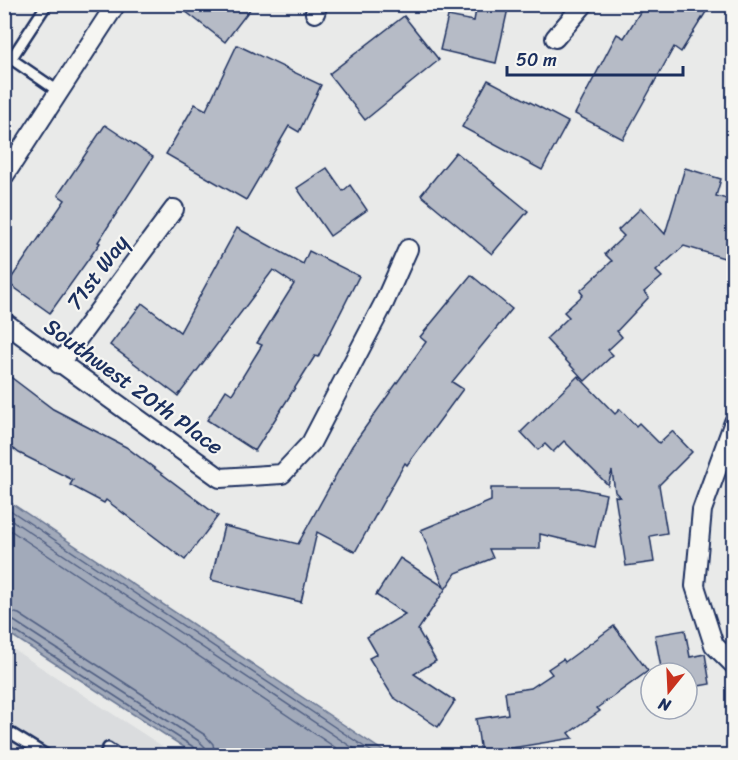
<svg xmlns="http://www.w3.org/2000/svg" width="738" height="760" font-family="Sriracha,sans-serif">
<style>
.built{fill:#dadcde}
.water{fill:#a2aaba;stroke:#6c7995;stroke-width:1.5}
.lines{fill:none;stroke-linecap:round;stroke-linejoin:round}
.shore{stroke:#516083;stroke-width:1.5}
.building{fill:#b6bbc6;stroke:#1b2f5e;stroke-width:1.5}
.lane-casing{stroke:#1b2f5e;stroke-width:14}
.street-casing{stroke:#1b2f5e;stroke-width:22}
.lane{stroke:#f6f6f2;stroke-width:9}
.street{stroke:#f6f6f2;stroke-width:18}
.labels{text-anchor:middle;stroke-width:4.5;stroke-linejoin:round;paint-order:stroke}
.street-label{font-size:22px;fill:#1b2f5e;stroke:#f6f6f2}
</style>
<rect width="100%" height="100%" fill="#e9eae9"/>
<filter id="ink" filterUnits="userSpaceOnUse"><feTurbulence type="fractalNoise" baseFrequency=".0167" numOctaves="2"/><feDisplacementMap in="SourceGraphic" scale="12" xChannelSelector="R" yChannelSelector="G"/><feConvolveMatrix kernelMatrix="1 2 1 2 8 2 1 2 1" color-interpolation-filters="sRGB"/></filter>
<g filter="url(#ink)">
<polygon class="built" points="5,644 176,755 5,755"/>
<polygon class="water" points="4,499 5,499 389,755 196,755 5,631"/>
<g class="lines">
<g class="shore">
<polyline points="4,506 378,756"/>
<polyline points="4,515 365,756"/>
<polyline points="4,526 348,756"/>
<polyline points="4,610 19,614 205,735 213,744 215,756"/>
<polyline points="4,619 14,621 199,741 205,747 206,756"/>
<polyline points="4,626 10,628 195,748 199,756"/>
</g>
</g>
<g class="building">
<polygon points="176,4 254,4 225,42"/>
<polygon points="477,4 509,4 496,63 440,50 448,16 474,21"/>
<polygon points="645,4 711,4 681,52 674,47 623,139 575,114 617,34 624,38"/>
<polygon points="404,16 439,60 365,120 329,74"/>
<polygon points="237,45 321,85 299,132 289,126 246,200 166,154 195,104 206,110"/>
<polygon points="488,80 568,122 542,170 462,127"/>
<polygon points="105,125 153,157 98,242 100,243 50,313 8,283 65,200 58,195"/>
<polygon points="456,152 528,211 492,254 421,195"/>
<polygon points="327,168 343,191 350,185 367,210 330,236 297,188"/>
<polygon points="685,168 721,179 716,196 734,201 734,261 684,246 656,271 662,277 644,292 649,297 617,331 622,337 608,350 613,355 585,381 546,339 569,317 564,312 583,295 580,291 612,261 605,254 624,236 618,230 641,208 665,234"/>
<polygon points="237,228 303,264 309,251 359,276 318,357 315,356 255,451 207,420 226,390 232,394 262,345 257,343 294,284 273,270 178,396 110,345 142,303 180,332"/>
<polygon points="471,275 512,309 452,382 463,389 407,465 405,463 355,552 317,532 301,602 211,580 224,526 298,544 352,446 426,342 420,337"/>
<polygon points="4,372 53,409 126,447 218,516 185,560 106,500 104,503 70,485 73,480 19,453 4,441"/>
<polygon points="578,376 615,414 620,409 636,426 639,423 659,443 672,431 692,452 659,485 667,533 650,536 654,562 626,566 615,496 620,497 615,492 612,471 608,485 564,441 553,452 545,444 538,450 521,432"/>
<polygon points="491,488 578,488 606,494 595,547 540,534 540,549 489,549 493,558 456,573 418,630 436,661 414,674 455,701 438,727 393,697 369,658 377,654 367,637 405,614 376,595 400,558 444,587 421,530 491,501"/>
<polygon points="614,626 648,671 597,708 600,711 569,733 573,738 481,753 476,719 508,714 505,692 531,688 552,674 548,669 563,659 565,662"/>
<polygon points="685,630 690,657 705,654 710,684 687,688 687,673 662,673 655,635"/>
</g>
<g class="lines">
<defs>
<g id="lane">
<polyline points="4,54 58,91"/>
<polyline points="11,59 47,4"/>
<polyline points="4,729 48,756"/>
<polyline points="104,756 108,748 120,756"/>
</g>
<g id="street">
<polyline points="315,13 318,4"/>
<polyline points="555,38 584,4"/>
<polyline points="4,176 116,4"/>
<polyline points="4,322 220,478 282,474 311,443 384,303 408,249"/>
<polyline points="59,364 174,209"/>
<polyline points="734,422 702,510 695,586 714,645 734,665"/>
</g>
</defs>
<use href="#lane" class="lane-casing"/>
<use href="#street" class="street-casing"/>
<use href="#lane" class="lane"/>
<use href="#street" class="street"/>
</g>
</g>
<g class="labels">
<g class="street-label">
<text transform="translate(97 272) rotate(-53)" y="8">71st Way</text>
<text transform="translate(134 386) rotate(36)" y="8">Southwest 20th Place</text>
</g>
</g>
<rect width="738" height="760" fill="none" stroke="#f6f6f2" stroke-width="24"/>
<rect x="12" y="12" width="714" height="736" fill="none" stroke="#1b2f5e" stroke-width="2" filter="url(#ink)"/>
<g transform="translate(669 691) rotate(198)"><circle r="28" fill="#f6f6f2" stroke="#9ea6b7" stroke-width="1.5"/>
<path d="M0-4.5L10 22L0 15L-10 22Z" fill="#c8321e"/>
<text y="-9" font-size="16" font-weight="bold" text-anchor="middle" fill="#1b2f5e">N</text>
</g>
<path d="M507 66v9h176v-9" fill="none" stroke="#1b2f5e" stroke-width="3"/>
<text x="516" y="66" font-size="18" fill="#1b2f5e" stroke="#f6f6f2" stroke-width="4.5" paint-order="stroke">50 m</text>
</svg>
